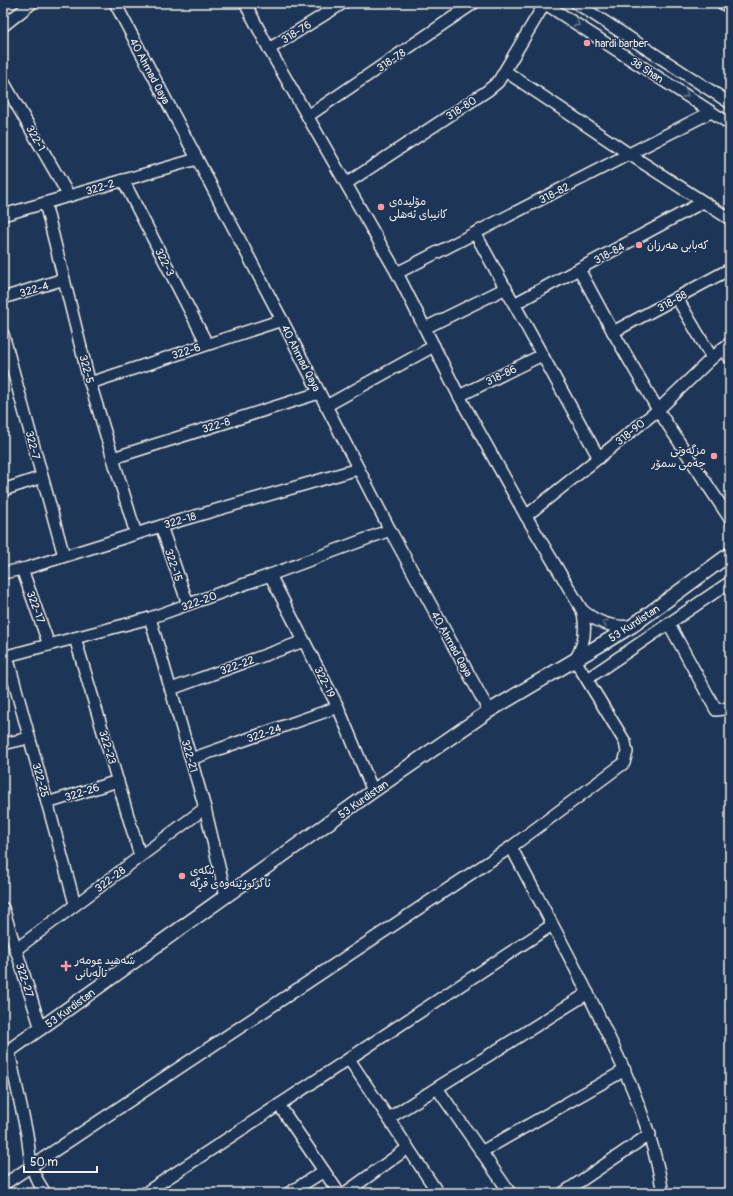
<svg xmlns="http://www.w3.org/2000/svg" width="733" height="1196" font-family="Pangolin,'Playpen Sans Arabic',sans-serif">
<style>
.lines{fill:none;stroke-linecap:round;stroke-linejoin:round}
.minor-casing{stroke:#f4f1e8;stroke-width:14}
.major-casing{stroke:#f4f1e8;stroke-width:16}
.minor{stroke:#1d3557;stroke-width:11}
.major{stroke:#1d3557;stroke-width:13}
.oneway{stroke:#68778a}
.poi-dot{fill:#ff9aa2;stroke:#1d3557;stroke-width:1.5}
.labels{text-anchor:middle;stroke-width:3;stroke-linejoin:round;paint-order:stroke}
.street-label{font-size:11px;fill:#f4f1e8;stroke:#1d3557}
.poi-label{font-size:11px;fill:#f4f1e8;stroke:#1d3557;text-anchor:start}
</style>
<rect width="100%" height="100%" fill="#1d3557"/>
<filter id="ink" filterUnits="userSpaceOnUse"><feTurbulence type="fractalNoise" baseFrequency=".025" numOctaves="2"/><feDisplacementMap in="SourceGraphic" scale="8" xChannelSelector="R" yChannelSelector="G"/><feConvolveMatrix kernelMatrix="1 2 1 2 8 2 1 2 1" color-interpolation-filters="sRGB"/></filter>
<g filter="url(#ink)">
<g class="lines">
<defs>
<g id="minor">
<polyline points="115,3 282,320 390,530 489,711"/>
<polyline points="544,3 730,124"/>
<polyline points="576,3 730,103"/>
<polyline points="722,3 730,8"/>
<polyline points="3,26 32,3"/>
<polyline points="269,49 343,3"/>
<polyline points="505,71 629,154 730,219"/>
<polyline points="3,81 69,196"/>
<polyline points="308,116 474,3"/>
<polyline points="123,180 207,344"/>
<polyline points="347,183 487,91 498,82 545,3"/>
<polyline points="45,203 88,376 136,534"/>
<polyline points="3,215 197,159"/>
<polyline points="475,233 599,458"/>
<polyline points="579,269 613,332 658,410 730,519"/>
<polyline points="397,273 711,112"/>
<polyline points="3,298 64,279"/>
<polyline points="677,298 712,358"/>
<polyline points="514,304 703,202"/>
<polyline points="425,328 506,288"/>
<polyline points="613,332 730,269"/>
<polyline points="3,334 64,556"/>
<polyline points="723,348 730,358"/>
<polyline points="90,383 282,320"/>
<polyline points="459,396 542,355"/>
<polyline points="326,406 434,346"/>
<polyline points="113,458 319,393"/>
<polyline points="3,490 39,478 42,479"/>
<polyline points="526,516 658,410 712,358 730,343"/>
<polyline points="161,526 188,604"/>
<polyline points="22,569 49,645"/>
<polyline points="3,573 27,568 161,526 358,469"/>
<polyline points="270,575 338,707 373,791"/>
<path d="M 582,610 C 597,623 613,628 632,626"/>
<polyline points="150,618 205,808 226,896"/>
<polyline points="669,624 716,710 730,708"/>
<polyline points="75,638 140,856"/>
<polyline points="7,656 75,904"/>
<polyline points="3,657 150,618 270,575 390,530"/>
<polyline points="587,679 730,582"/>
<polyline points="171,689 304,641"/>
<polyline points="3,744 29,738"/>
<polyline points="191,759 338,707"/>
<polyline points="47,803 118,781"/>
<path d="M 511,847 C 542,906 575,964 603,1025 C 630,1080 653,1132 663,1193"/>
<polyline points="3,908 41,1029"/>
<polyline points="15,950 205,808"/>
<polyline points="9,1052 27,1134 31,1166 36,1178 45,1193"/>
<polyline points="349,1059 438,1193"/>
<polyline points="437,1088 510,1193"/>
<polyline points="279,1105 339,1193"/>
<polyline points="389,1118 588,993"/>
<polyline points="481,1152 625,1070"/>
<path d="M 3,1185 L 511,847 L 624,763 L 627,752 L 625,742 L 575,660 C 585,644 587,628 582,610 L 526,516 L 459,396 L 397,273 L 269,49 L 245,3"/>
<polyline points="145,1193 552,925"/>
<polyline points="289,1193 324,1171"/>
<polyline points="345,1193 408,1148"/>
<polyline points="563,1193 650,1134"/>
</g>
<polyline id="major" points="3,1055 373,791 489,711 632,626 730,554"/>
</defs>
<use href="#minor" class="minor-casing"/>
<use href="#major" class="major-casing"/>
<use href="#minor" class="minor"/>
<use href="#major" class="major"/>
</g>
<defs><path id="oneway-chevron" d="M-2-3.5L2.5 0L-2 3.5" fill="none" stroke-width="1.6" stroke-linecap="round" stroke-linejoin="round"/></defs>
<g class="oneway">
<use href="#oneway-chevron" transform="translate(577 24) rotate(33)"/>
<use href="#oneway-chevron" transform="translate(686 95) rotate(33)"/>
<use href="#oneway-chevron" transform="translate(605 623) rotate(-162)"/>
</g>
</g>
<g class="poi-dot">
<circle cx="587" cy="43" r="4"/>
<circle cx="381" cy="207" r="4"/>
<circle cx="639" cy="245" r="4"/>
<circle cx="714" cy="456" r="4"/>
<circle cx="182" cy="876" r="4"/>
<path d="M64 960h4v4h4v4h-4v4h-4v-4h-4v-4h4z"/>
</g>
<g class="labels">
<g class="street-label">
<text transform="translate(296 32) rotate(-32)" y="4">318-76</text>
<text transform="translate(391 60) rotate(-34)" y="4">318-78</text>
<text transform="translate(647 70) rotate(33)" y="4">38 Shan</text>
<text transform="translate(150 71) rotate(62)" y="4">40 Ahmad Qaya</text>
<text transform="translate(461 108) rotate(-33)" y="4">318-80</text>
<text transform="translate(36 138) rotate(60)" y="4">322-1</text>
<text transform="translate(100 187) rotate(-17)" y="4">322-2</text>
<text transform="translate(554 193) rotate(-27)" y="4">318-82</text>
<text transform="translate(609 253) rotate(-28)" y="4">318-84</text>
<text transform="translate(165 262) rotate(63)" y="4">322-3</text>
<text transform="translate(34 289) rotate(-17)" y="4">322-4</text>
<text transform="translate(672 301) rotate(-29)" y="4">318-88</text>
<text transform="translate(186 351) rotate(-18)" y="4">322-6</text>
<text transform="translate(301 358) rotate(63)" y="4">40 Ahmad Qaya</text>
<text transform="translate(87 369) rotate(75)" y="4">322-5</text>
<text transform="translate(501 375) rotate(-26)" y="4">318-86</text>
<text transform="translate(216 425) rotate(-17)" y="4">322-8</text>
<text transform="translate(630 432) rotate(-39)" y="4">318-90</text>
<text transform="translate(33 445) rotate(75)" y="4">322-7</text>
<text transform="translate(180 520) rotate(-16)" y="4">322-18</text>
<text transform="translate(174 565) rotate(71)" y="4">322-15</text>
<text transform="translate(199 601) rotate(-20)" y="4">322-20</text>
<text transform="translate(36 607) rotate(70)" y="4">322-17</text>
<text transform="translate(634 623) rotate(-33)" y="4">53 Kurdistan</text>
<text transform="translate(452 644) rotate(61)" y="4">40 Ahmad Qaya</text>
<text transform="translate(237 665) rotate(-20)" y="4">322-22</text>
<text transform="translate(325 682) rotate(63)" y="4">322-19</text>
<text transform="translate(264 733) rotate(-19)" y="4">322-24</text>
<text transform="translate(108 747) rotate(73)" y="4">322-23</text>
<text transform="translate(190 756) rotate(74)" y="4">322-21</text>
<text transform="translate(41 780) rotate(74)" y="4">322-25</text>
<text transform="translate(82 792) rotate(-18)" y="4">322-26</text>
<text transform="translate(363 799) rotate(-35)" y="4">53 Kurdistan</text>
<text transform="translate(110 879) rotate(-37)" y="4">322-28</text>
<text transform="translate(25 980) rotate(72)" y="4">322-27</text>
<text transform="translate(70 1008) rotate(-36)" y="4">53 Kurdistan</text>
</g>
<g class="poi-label">
<text x="595" y="47">hardi barber</text>
<text x="389" y="205">مۆلیدەی<tspan x="389" dy="13">کانیبای ئەهلی</tspan></text>
<text x="647" y="249">کەبابی هەرزان</text>
<text x="706" y="454" text-anchor="end">مزگەوتی<tspan x="706" dy="13">چەمی سمۆر</tspan></text>
<text x="190" y="874">بنکەی<tspan x="190" dy="13">ئاگرکوژێنەوەی قڕگە</tspan></text>
<text x="75" y="964">شەهید عومەر<tspan x="75" dy="13">تاڵەبانی</tspan></text>
</g>
</g>
<rect width="733" height="1196" fill="none" stroke="#1d3557" stroke-width="16"/>
<rect x="8" y="8" width="717" height="1180" fill="none" stroke="#f4f1e8" stroke-width="1.5" filter="url(#ink)"/>
<path d="M24 1166v6h73v-6" fill="none" stroke="#f4f1e8" stroke-width="2"/>
<text x="30" y="1166" font-size="12" fill="#f4f1e8" stroke="#1d3557" stroke-width="3" paint-order="stroke">50 m</text>
</svg>
